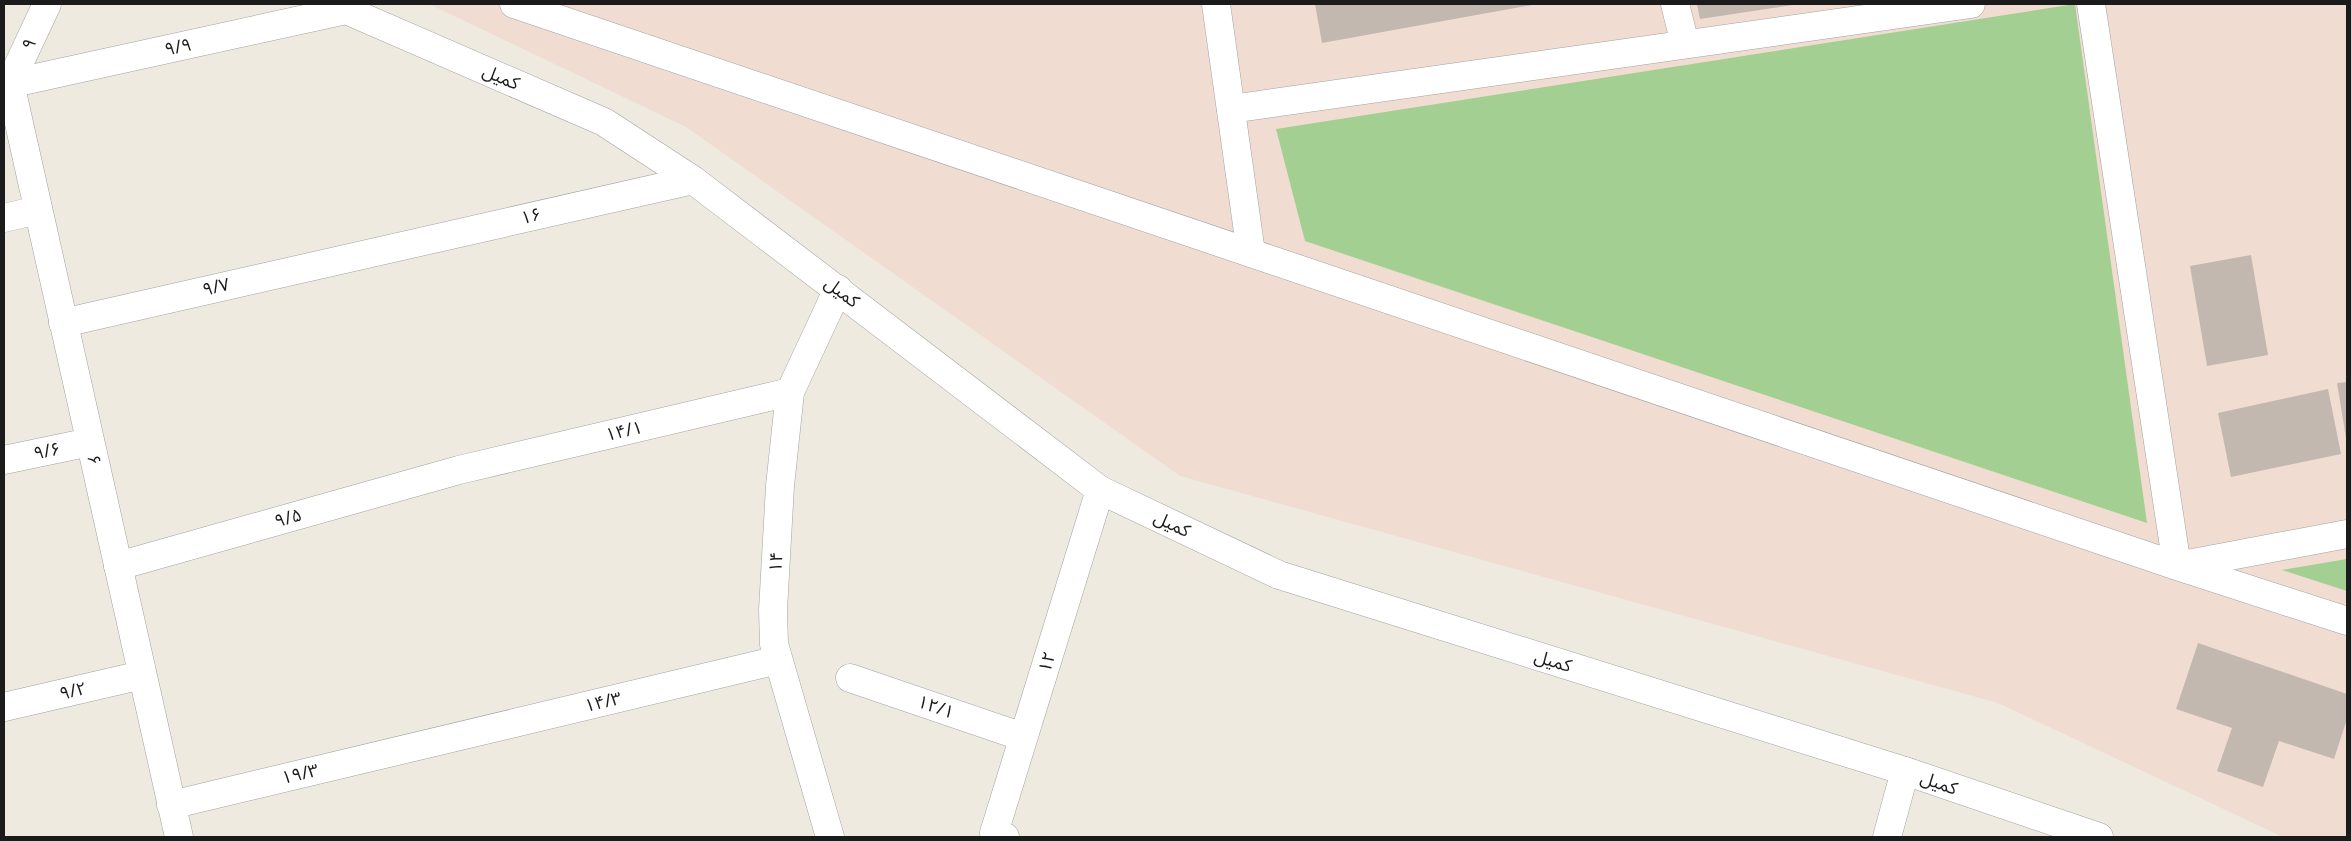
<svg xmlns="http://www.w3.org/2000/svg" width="2351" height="841" font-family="'Noto Sans','Noto Sans Arabic',sans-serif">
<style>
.military{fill:#f1dcd2}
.forest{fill:#a3cf93}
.building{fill:#c2b8b0}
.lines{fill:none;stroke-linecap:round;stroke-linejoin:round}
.minor-casing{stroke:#a2a2a2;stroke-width:29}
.minor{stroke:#fff;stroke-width:28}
.labels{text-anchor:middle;stroke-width:4.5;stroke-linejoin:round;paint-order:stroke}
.street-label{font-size:18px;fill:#1b1b1b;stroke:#fff}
</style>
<rect width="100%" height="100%" fill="#eeeae0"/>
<polygon class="military" points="429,4 2347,4 2347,837 2283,837 1998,703 1180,476 686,127"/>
<g class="forest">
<polygon points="2075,4 2147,523 1305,241 1276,129"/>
<polygon points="2347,559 2347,591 2282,570"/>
</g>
<g class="building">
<polygon points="1315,4 1531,4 1532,5 1322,43"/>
<polygon points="1697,4 1793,4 1793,5 1700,19"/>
<polygon points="2251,255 2268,355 2207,366 2190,266"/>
<polygon points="2347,382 2347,438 2346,438 2337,383"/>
<polygon points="2328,389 2341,454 2231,477 2218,413"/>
<polygon points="2198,643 2347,694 2347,719 2334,759 2279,741 2263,787 2217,771 2232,728 2176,709"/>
</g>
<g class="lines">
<defs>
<g id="minor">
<polyline points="514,4 2177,566 2347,621"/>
<polyline points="1216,4 1251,253"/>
<polyline points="1675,4 1685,44"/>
<polyline points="2091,4 2177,566 2347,534"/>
<polyline points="10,83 179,837"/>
<polyline points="10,83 47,4"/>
<polyline points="4,85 346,10 604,122 693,180 1100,490 1279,575 1905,771 2099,837"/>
<polyline points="1231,109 1971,4"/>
<polyline points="4,218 38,210"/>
<polyline points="63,323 693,180"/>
<polyline points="4,460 90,442"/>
<polyline points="118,566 459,470 790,392"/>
<polyline points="850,678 1023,737"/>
<polyline points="4,707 142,675"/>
<polyline points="171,805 778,660"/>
<polyline points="830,837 774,644 773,610 780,486 790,392 838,289"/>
<polyline points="1005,837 994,833 1100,490"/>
<polyline points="1887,837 1905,771"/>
</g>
</defs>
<use href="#minor" class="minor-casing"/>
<use href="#minor" class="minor"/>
</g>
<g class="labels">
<g class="street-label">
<text transform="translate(29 44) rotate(-65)" y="6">۹</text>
<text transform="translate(178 47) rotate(-12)" y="6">۹/۹</text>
<text transform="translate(501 77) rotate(23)" y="6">کمیل</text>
<text transform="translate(531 216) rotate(-13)" y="6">۱۶</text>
<text transform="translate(216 287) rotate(-13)" y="6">۹/۷</text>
<text transform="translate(842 292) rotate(37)" y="6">کمیل</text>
<text transform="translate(624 431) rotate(-13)" y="6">۱۴/۱</text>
<text transform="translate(47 451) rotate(-12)" y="6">۹/۶</text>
<text transform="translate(94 460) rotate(77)" y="6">۶</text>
<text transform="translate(288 518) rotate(-16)" y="6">۹/۵</text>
<text transform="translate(1172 524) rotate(25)" y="6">کمیل</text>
<text transform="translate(776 562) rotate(-86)" y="6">۱۴</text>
<text transform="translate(1553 661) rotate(17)" y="6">کمیل</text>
<text transform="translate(1047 662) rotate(-73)" y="6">۱۲</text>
<text transform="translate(73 691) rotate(-13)" y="6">۹/۲</text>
<text transform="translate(603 702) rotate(-13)" y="6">۱۴/۳</text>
<text transform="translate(936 707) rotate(19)" y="6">۱۲/۱</text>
<text transform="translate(300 774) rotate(-13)" y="6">۱۹/۳</text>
<text transform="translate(1939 783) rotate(19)" y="6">کمیل</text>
</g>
</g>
<rect width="2351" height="841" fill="none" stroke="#1b1b1b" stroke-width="10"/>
</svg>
